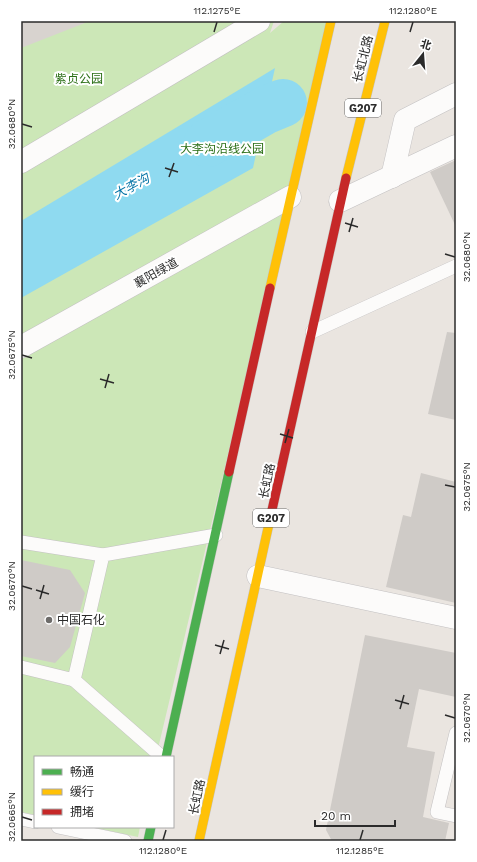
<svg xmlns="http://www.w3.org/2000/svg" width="477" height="862" font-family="'Work Sans','Noto Sans SC',sans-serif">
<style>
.green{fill:#cce7b7}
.plaza{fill:#d8d3cf}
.water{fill:#8fdaf0}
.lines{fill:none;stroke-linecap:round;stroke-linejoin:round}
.river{stroke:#8fdaf0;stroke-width:48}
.building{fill:#cfcbc7}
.lane-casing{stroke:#c3c1c2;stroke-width:14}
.street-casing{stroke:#c3c1c2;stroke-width:23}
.fast-casing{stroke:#c5c3c1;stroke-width:10}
.slow-casing{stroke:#c5c3c1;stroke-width:10}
.jam-casing{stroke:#c5c3c1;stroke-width:10}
.lane{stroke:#fcfbfa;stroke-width:13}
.street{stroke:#fcfbfa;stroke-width:22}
.fast{stroke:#4caf50;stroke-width:9}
.slow{stroke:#ffc107;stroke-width:9}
.jam{stroke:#c62828;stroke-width:9}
.ticks{fill:none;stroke:#2b2b2b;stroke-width:1.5}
.poi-dot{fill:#6e6c6a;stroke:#fff;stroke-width:1.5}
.labels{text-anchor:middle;stroke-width:4;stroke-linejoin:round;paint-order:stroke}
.shield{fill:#fff;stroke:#6b6b6b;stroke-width:1}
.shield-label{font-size:11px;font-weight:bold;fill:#2b2b2b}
.street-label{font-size:12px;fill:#2b2b2b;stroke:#fff}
.park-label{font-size:12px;fill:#2a6e15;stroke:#fff}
.poi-label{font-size:12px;fill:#2b2b2b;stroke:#fff;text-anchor:start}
.water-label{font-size:13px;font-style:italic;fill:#0473a6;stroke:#fff}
.neatline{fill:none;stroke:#2b2b2b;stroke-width:1.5}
.ticks-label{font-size:10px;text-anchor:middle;fill:#2b2b2b}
</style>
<rect width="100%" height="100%" fill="#eae5e0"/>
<g class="green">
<polygon points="21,21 274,21 270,33 284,21 331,21 156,757 35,757 35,815 21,812"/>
<polygon points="91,827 140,827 138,837"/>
</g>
<polygon class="plaza" points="21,21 90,21 21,48"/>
<polygon class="water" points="275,68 253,168 21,298 21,221"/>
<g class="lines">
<polyline class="river" points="208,143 266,110 283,103"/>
</g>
<g class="building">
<polygon points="456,160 456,227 430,172"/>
<polygon points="447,332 456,333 456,420 428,414"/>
<polygon points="421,473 456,482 456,603 386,587 403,515 411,517"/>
<polygon points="21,560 70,570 85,593 70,647 55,663 21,656"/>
<polygon points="365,635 456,653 456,697 419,689 407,747 435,752 423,817 449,823 445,841 332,841 326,830"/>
</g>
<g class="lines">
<defs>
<g id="lane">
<polyline points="312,332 456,266"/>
<polyline points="21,542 103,555"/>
<polyline points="21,667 74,680"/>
<polyline points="456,733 437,812 456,816"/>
<polyline points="162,757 74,680 103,555 216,535"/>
<polyline points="21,819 35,822"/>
<polyline points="58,827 125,841"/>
</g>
<g id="street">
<polyline points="21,162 259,21"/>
<polyline points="392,177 405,120 456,94"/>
<polyline points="340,201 456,146"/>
<polyline points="21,347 290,197"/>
<polyline points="258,576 456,618"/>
</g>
<g id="fast">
<polyline points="166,757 229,472"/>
<polyline points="148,841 151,827"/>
</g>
<g id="slow">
<polyline points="346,178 385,21"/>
<polyline points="270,288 331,21"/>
<polyline points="199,841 272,510"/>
</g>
<g id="jam">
<polyline points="229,472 270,288"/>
<polyline points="272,510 346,178"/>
</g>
</defs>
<use href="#lane" class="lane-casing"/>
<use href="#street" class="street-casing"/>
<use href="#fast" class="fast-casing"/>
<use href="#slow" class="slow-casing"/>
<use href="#jam" class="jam-casing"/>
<use href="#lane" class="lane"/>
<use href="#street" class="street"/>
<use href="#fast" class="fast"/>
<use href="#slow" class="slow"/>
<use href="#jam" class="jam"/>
</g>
<path class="ticks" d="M 214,32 L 217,22M 410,32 L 413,22M 22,124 L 32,127M 165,168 L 178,172M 169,177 L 174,163M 345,223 L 358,227M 349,232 L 353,218M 445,254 L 455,257M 22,355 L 32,358M 100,379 L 114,383M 105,388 L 109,374M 280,434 L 293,438M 285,443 L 289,429M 445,485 L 455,487M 22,586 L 32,589M 36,590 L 49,594M 40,599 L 44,585M 215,645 L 229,649M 220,654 L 224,640M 395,700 L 409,704M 400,709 L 404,695M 445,715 L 455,718M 22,817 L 32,820M 163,840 L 166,830M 360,840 L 363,830"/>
<circle class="poi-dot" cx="49" cy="620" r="4"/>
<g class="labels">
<g class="shield">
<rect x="345" y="99" width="36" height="18" rx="3"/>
<rect x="253" y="509" width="36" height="18" rx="3"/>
</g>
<g class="shield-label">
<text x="363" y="112">G207</text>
<text x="271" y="522">G207</text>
</g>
<g class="street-label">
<text transform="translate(363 59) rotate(-76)" y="4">长虹北路</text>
<text transform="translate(156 273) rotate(-29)" y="4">襄阳绿道</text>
<text transform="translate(267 481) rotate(-78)" y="4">长虹路</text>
<text transform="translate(197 797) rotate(-78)" y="4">长虹路</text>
</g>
<g class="park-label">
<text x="79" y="83">紫贞公园</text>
<text x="222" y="153">大李沟沿线公园</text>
</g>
<g class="poi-label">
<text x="57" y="624">中国石化</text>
</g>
<g class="water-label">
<text transform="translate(131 186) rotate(-29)" y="5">大李沟</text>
</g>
</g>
<rect width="477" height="862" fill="none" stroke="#ffffff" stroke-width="44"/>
<rect x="34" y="756" width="140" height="72" fill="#ffffff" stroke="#aaaaaa"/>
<rect x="42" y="769" width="20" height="6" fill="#4caf50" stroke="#aaaaaa"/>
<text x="70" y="776" font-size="12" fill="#2b2b2b">畅通</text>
<rect x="42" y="789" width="20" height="6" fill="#ffc107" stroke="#aaaaaa"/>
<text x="70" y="796" font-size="12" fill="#2b2b2b">缓行</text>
<rect x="42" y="809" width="20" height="6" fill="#c62828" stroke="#aaaaaa"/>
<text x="70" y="816" font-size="12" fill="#2b2b2b">拥堵</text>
<g transform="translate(423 54) rotate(17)" stroke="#ffffff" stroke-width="3" paint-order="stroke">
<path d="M0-3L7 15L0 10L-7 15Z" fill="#2b2b2b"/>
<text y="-6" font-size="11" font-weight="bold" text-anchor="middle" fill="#2b2b2b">北</text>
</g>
<path d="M315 820v6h80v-6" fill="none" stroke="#2b2b2b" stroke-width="2"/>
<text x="321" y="820" font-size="12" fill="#2b2b2b" stroke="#ffffff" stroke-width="3" paint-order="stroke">20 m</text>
<rect x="22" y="22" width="433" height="818" class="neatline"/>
<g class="ticks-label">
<text x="217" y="14">112.1275°E</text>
<text x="413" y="14">112.1280°E</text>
<text transform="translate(11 124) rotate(-90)" y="4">32.0680°N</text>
<text transform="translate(466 257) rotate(-90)" y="4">32.0680°N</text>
<text transform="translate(11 355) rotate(-90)" y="4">32.0675°N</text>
<text transform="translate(466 487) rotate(-90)" y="4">32.0675°N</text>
<text transform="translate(11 586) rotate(-90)" y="4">32.0670°N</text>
<text transform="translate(466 718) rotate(-90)" y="4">32.0670°N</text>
<text transform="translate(11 817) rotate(-90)" y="4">32.0665°N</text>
<text x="163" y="854">112.1280°E</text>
<text x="360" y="854">112.1285°E</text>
</g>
</svg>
